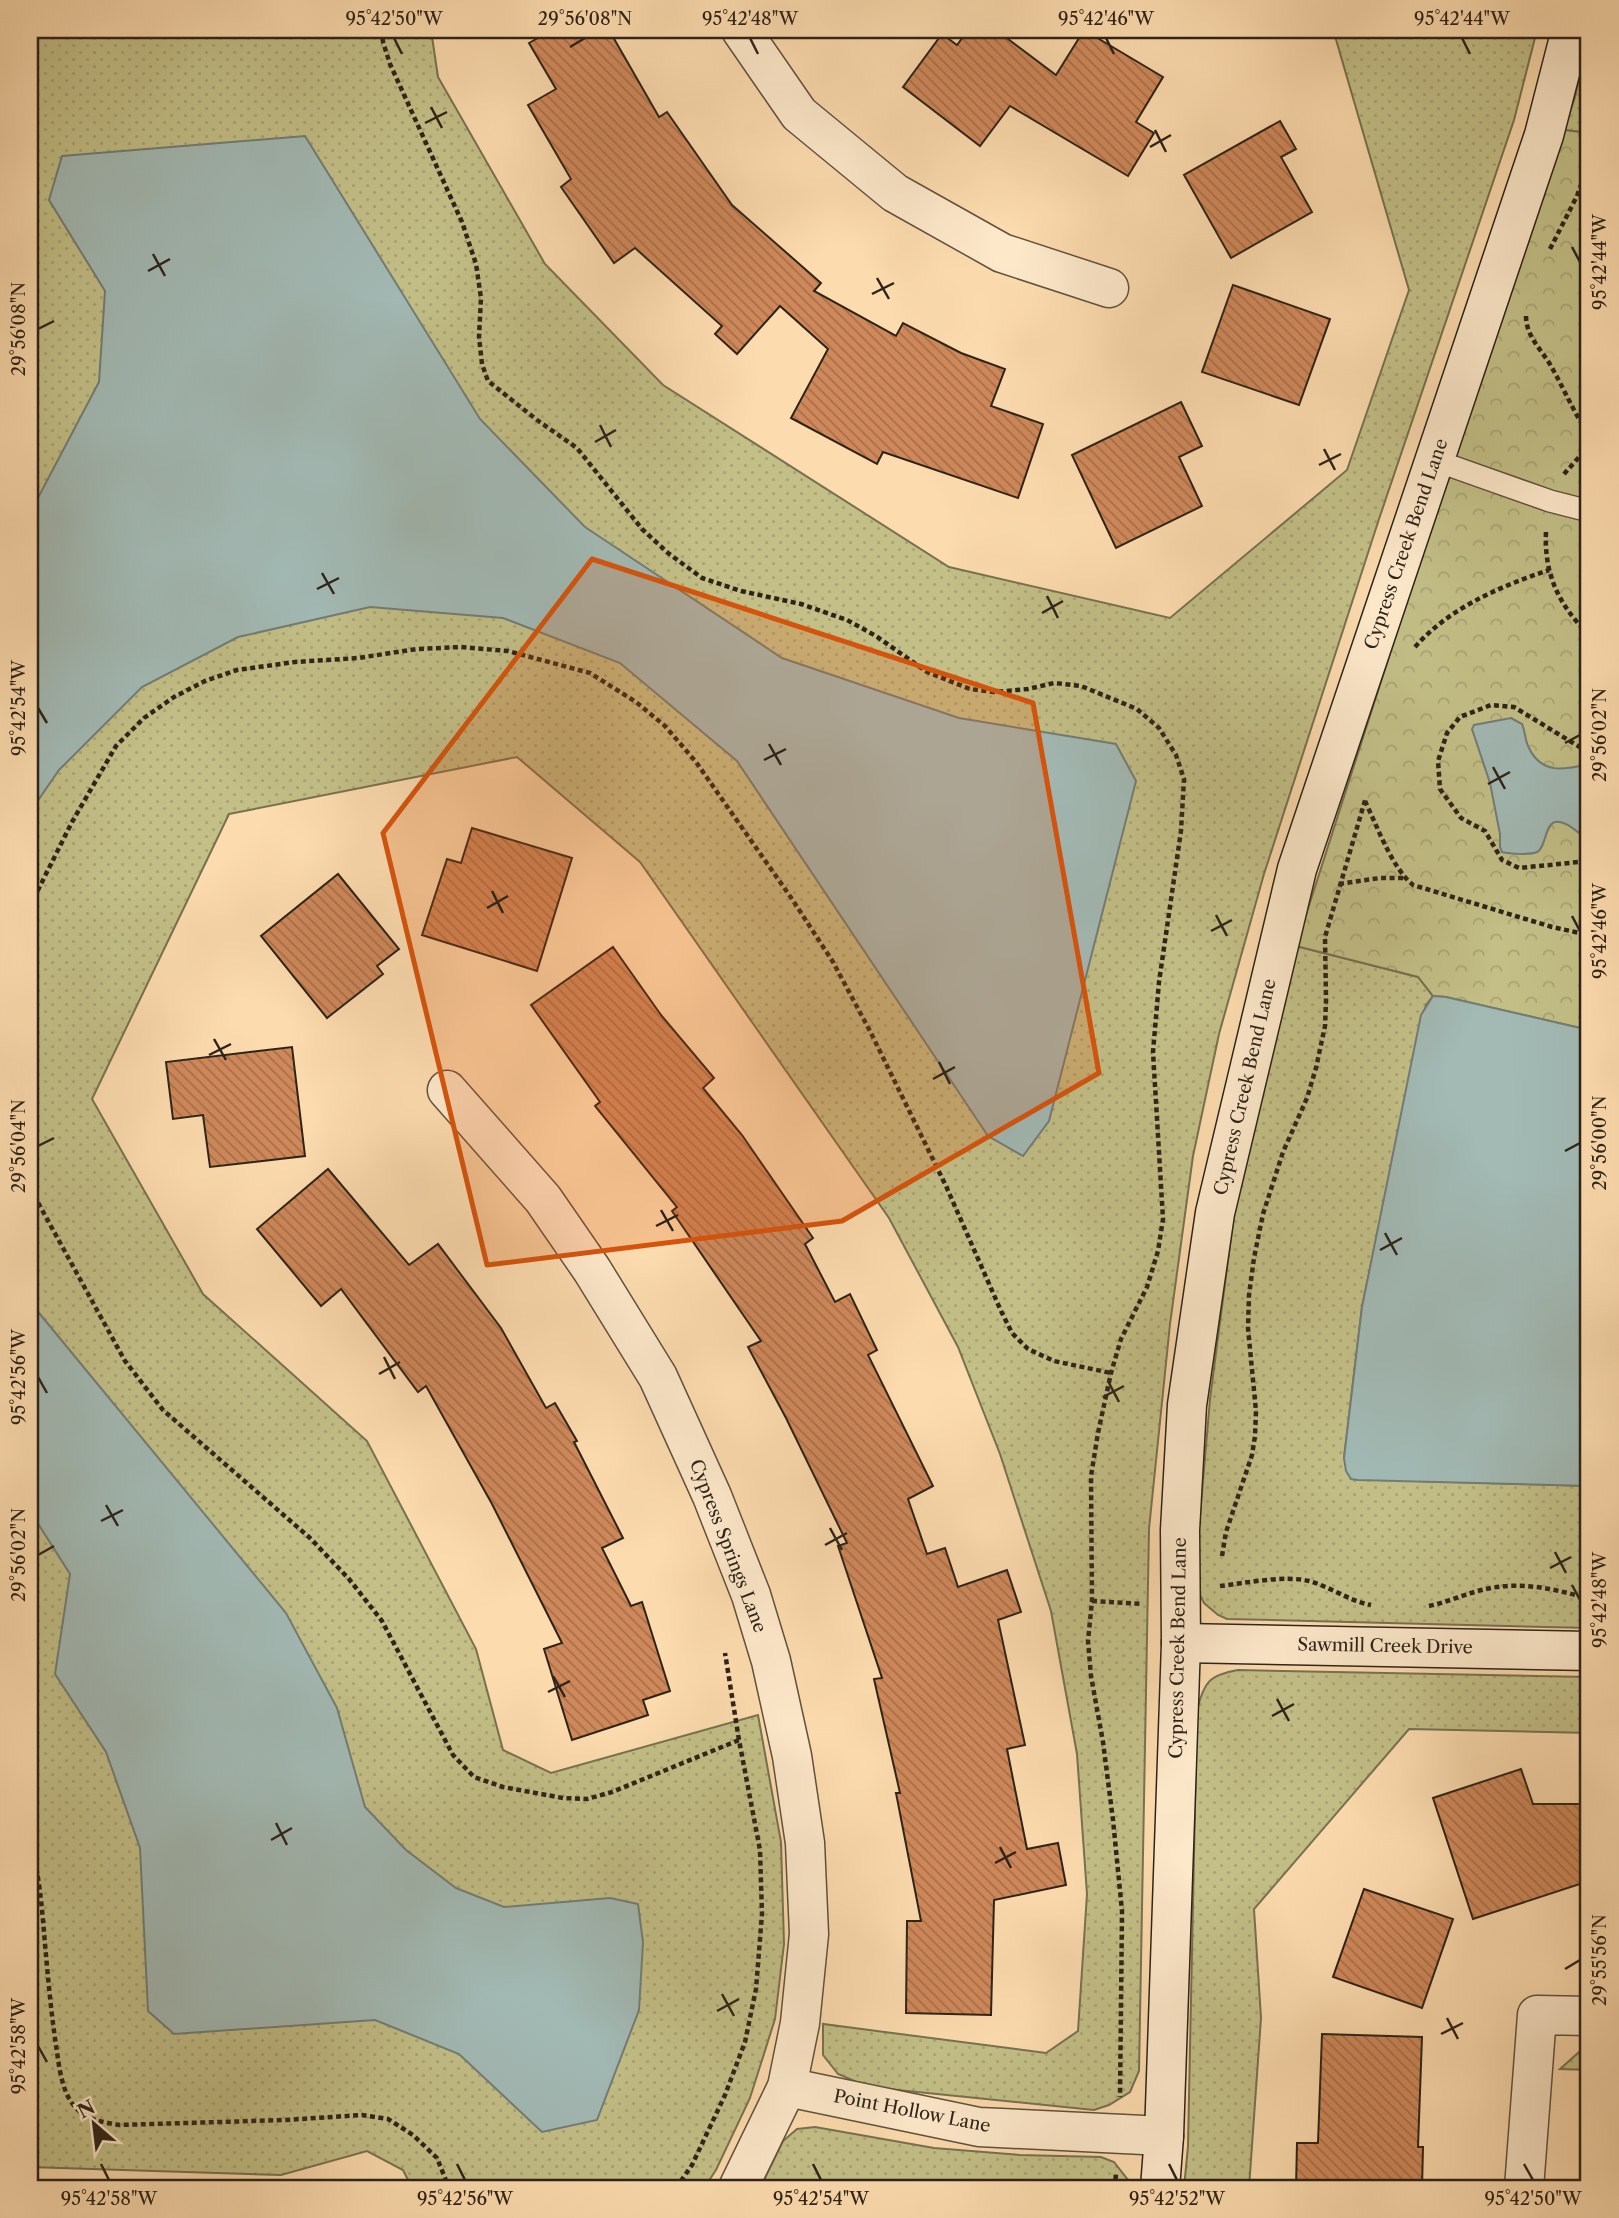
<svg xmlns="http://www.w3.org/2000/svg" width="1619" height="2218" font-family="'Libre Caslon Text',serif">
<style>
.grass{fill:url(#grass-dots);stroke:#787150;stroke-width:2}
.forest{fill:url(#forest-crowns);stroke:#787150;stroke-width:2}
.water{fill:#a2b9b4;stroke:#737d76;stroke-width:2}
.building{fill:url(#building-back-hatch);stroke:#2d2319;stroke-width:2}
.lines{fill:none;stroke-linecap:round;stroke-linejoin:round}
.lane-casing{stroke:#61513e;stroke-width:24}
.street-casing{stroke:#61513e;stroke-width:41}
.secondary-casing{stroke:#2d2319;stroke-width:41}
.path{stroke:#2d2319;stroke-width:4.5;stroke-dasharray:5 3.5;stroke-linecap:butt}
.lane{stroke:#fde8ca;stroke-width:21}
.street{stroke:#fde8ca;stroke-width:38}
.secondary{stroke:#fde8ca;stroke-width:38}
.marked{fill:#d5540d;fill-opacity:0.2;stroke:#d5540d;stroke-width:5;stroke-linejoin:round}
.ticks{fill:none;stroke:#2d2319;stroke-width:2.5}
.labels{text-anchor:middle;stroke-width:7;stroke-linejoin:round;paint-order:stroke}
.street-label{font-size:18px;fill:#2d2319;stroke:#fde8ca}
.neatline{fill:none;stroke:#2d2319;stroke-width:2.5}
.ticks-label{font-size:18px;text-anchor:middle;fill:#2d2319}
</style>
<defs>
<pattern id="grass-dots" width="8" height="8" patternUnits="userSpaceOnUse" patternTransform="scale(1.75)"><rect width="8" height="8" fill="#c3bf87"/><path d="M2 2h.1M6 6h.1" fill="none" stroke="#a8a474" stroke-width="1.8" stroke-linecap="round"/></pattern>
<pattern id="forest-crowns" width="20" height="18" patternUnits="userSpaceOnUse" patternTransform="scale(1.75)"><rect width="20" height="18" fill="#c3bf87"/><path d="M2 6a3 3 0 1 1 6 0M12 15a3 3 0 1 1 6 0" fill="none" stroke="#a8a474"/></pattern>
<pattern id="building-back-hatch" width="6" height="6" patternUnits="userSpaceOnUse" patternTransform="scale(1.75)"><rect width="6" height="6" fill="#cf885a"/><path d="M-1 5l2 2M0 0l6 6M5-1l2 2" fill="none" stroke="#a86f4a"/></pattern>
</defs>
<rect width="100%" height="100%" fill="#fcdbae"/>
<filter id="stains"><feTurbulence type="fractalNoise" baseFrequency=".00286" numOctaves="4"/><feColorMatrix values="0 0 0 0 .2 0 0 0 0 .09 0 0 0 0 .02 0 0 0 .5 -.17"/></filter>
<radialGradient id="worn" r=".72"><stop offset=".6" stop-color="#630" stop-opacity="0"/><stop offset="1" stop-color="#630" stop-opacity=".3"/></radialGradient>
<g class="grass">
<polygon points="30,30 431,30 438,77 545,264 663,385 949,567 1170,618 1347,470 1409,290 1335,36 1342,30 1537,30 1514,120 1379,519 1264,874 1219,1034 1193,1156 1170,1324 1149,1529 1139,2071 1130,2092 1109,2105 1094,2110 868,2087 838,2074 823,2055 823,2024 1046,2053 1078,2031 1087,1894 1077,1754 1051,1611 1000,1454 958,1347 889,1218 640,862 517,757 229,814 92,1099 203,1294 367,1441 476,1649 503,1750 551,1773 758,1715 781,1842 784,1944 775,2019 750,2098 716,2170 704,2188 412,2188 403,2170 367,2151 281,2175 30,2167"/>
<polygon points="1589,38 1589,133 1564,130 1575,97"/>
<polygon points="1296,946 1418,977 1433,996 1426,1005 1362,1307 1344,1458 1351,1479 1589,1486 1589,1628 1227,1619 1218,1615 1204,1603 1200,1595 1196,1563 1210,1399 1236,1199"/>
<path d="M 1238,1670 L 1589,1677 L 1589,1733 L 1409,1729 L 1254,1909 L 1261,2018 L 1249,2188 L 1184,2188 L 1188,2146 L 1197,1710 C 1204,1682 1209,1675 1238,1670 Z"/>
<polygon points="1589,2043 1589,2070 1560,2069"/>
<polygon points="815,2127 934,2148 1020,2155 1101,2157 1114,2162 1128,2180 1129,2188 760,2188 783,2141 797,2129"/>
</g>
<path class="forest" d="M 1564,130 L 1589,133 L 1589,1030 L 1446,997 L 1433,996 L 1418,977 L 1296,946 C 1353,765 1412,586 1471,406 C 1502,314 1535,222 1564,130 Z"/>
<g class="water">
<polygon points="305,136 480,419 585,527 782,658 959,718 1116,744 1136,781 1049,1121 1023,1156 988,1136 737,761 620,663 503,618 370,607 238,637 142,687 59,770 30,812 30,513 99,382 105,291 49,200 62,156"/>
<path d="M 1511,718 L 1522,724 C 1525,731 1525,739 1528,746 C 1541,775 1564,770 1589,764 L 1589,799 L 1579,833 C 1541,801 1550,846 1537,852 C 1531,855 1509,854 1502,852 L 1500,847 L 1500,834 L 1490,783 L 1472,729 L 1474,725 Z"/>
<polygon points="1433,996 1446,997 1589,1030 1589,1486 1358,1480 1351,1479 1346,1471 1344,1458 1362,1307 1421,1015"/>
<polygon points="30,1302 286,1613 337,1708 365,1807 406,1850 456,1888 504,1907 610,1898 638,1904 643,1942 639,2010 597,2120 542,2132 459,2054 375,2020 174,2034 148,2011 140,1848 106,1752 55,1674 70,1574 30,1511"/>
</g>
<g class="building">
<polygon points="552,30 609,30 659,117 667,112 732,205 821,283 814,291 896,336 903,323 961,353 1005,369 991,406 1043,424 1018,498 883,452 877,464 791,418 828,349 780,306 737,354 715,334 722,326 635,248 614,263 561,187 571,179 528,105 556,89 529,43"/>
<polygon points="968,30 996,30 1056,75 1084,30 1163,77 1136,122 1154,133 1128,176 1010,106 980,146 903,87 942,34 957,45"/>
<polygon points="1280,121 1296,149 1281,157 1312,212 1231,258 1184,175"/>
<polygon points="1233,285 1330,319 1299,405 1202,372"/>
<polygon points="1181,402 1202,446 1179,457 1202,506 1116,548 1072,455"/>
<polygon points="472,828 572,858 537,971 422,935 447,859 461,863"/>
<polygon points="338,874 399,949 377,966 383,974 327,1018 261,936"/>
<polygon points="613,947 661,1015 714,1078 703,1088 742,1135 813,1238 805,1244 835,1302 850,1294 877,1350 868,1355 933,1486 908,1499 927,1554 945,1548 958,1587 1007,1570 1021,1612 998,1620 1025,1745 1007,1749 1027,1849 1058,1843 1066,1885 994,1900 991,2015 906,2013 907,1921 921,1921 896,1793 900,1793 874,1679 882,1678 838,1546 847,1543 786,1418 748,1347 761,1341 672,1211 677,1207 595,1106 600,1102 531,1005"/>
<polygon points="292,1047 305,1156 210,1167 203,1115 173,1119 166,1062"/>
<polygon points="328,1169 409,1265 438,1244 501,1328 546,1408 555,1403 577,1441 574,1442 623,1538 602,1548 631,1606 642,1602 670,1691 643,1700 648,1715 572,1740 544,1649 562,1643 492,1504 426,1386 418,1392 341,1289 321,1306 257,1229"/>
<polygon points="1521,1769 1533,1804 1589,1804 1589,1881 1473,1919 1433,1798"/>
<polygon points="1364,1889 1453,1919 1422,2008 1333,1977"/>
<polygon points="1322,2034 1422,2037 1418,2147 1423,2147 1422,2188 1296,2188 1297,2143 1318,2143"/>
</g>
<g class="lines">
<defs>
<polyline id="lane" points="1434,460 1550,501 1589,511"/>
<g id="street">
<polyline points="741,30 799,114 895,193 1002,253 1109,288"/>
<polyline points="447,1090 543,1199 592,1270 658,1377 712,1496 751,1595 771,1661 792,1756 805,1843 809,1934 800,2023 787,2087 738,2188"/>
<polyline points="787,2087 979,2127 1164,2136"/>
<polyline points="1524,2188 1537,2015 1589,2016"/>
</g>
<g id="secondary">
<polyline points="1181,1643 1589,1651"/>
<polyline points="1160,2188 1164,2136 1181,1643 1180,1530 1187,1405 1215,1213 1297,869 1544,135 1571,30"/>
</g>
</defs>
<use href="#lane" class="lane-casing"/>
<use href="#street" class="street-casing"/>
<use href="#secondary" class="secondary-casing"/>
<g class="path">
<polyline points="382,30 383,42 390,64 462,222 476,264 481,298 479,337 482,364 488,381 537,420 577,448 642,529 668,553 702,578 741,591 801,604 847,620 876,636 927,672 970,689 994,692 1028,689 1054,683 1081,686 1137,709 1159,728 1176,755 1184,779 1181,831 1159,982 1153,1052 1163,1219 1158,1251 1147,1287 1121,1339 1111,1373 1098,1433 1091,1476 1092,1601 1088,1641 1091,1676 1103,1742 1113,1820 1122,1911 1120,2097"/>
<polyline points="30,35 51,30"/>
<polyline points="1550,249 1577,196 1582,182 1589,136"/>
<path d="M 1526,316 C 1526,336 1541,349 1551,366 C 1564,389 1574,413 1589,435"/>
<polyline points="1564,474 1589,446"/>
<path d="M 1546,532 C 1544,575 1559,605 1589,635"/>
<path d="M 1415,647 C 1449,608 1501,586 1549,570"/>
<polyline points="1589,750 1583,749 1514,707 1491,705 1460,717 1447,733 1438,761 1440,789 1461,818 1485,831 1502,860 1519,868 1589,861"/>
<path d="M 1365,801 C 1377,826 1392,868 1413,885 L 1552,927 L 1589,935"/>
<polyline points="1339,884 1380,878 1405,878"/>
<polyline points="30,906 72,822 116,746 144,718 174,697 205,681 237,670 295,662 358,658 417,649 461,647 508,651 590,673 636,702 665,726 696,762 792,899 833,962 871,1033 946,1186 1001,1311 1012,1333 1028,1349 1054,1361 1111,1373"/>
<polyline points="30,1188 125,1361 163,1410 310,1538 349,1579 382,1621 453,1755 474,1777 503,1787 563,1798 587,1799 612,1792 739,1740"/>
<polyline points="1222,1556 1226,1532 1252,1455 1255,1436 1256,1411 1248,1328 1249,1295 1254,1258 1263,1214 1283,1152 1307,1098 1316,1068 1325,1026 1326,1001 1325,937 1366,797"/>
<path d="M 1220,1586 C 1246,1583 1284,1575 1309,1581 C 1331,1587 1349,1601 1371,1605"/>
<polyline points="1092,1601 1143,1604"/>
<path d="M 1429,1606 C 1448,1602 1467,1593 1486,1589 C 1521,1581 1556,1589 1589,1599"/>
<path d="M 30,1843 C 40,1875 42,1910 45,1944 C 48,1978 51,2012 56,2045 C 59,2065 61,2091 75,2107 C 86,2120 103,2122 119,2125 L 285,2120 L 362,2115 L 388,2119 L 413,2135 L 437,2158 L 449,2188"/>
<polyline points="676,2188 692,2165 725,2095 745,2042 756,1989 762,1914 760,1850 739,1740 725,1653"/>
<polyline points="1115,2188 1116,2172"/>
</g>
<use href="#lane" class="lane"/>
<use href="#street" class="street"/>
<use href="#secondary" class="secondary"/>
</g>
<path class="marked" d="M 592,559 L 1033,703 L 1099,1073 L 842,1221 L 487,1265 L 383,833 Z"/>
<path class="ticks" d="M 394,38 L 402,54M 750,38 L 758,54M 1106,38 L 1114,54M 1462,38 L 1470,54M 570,47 L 585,38M 431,107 L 442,128M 425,123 L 447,112M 1155,130 L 1166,152M 1150,147 L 1171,135M 1572,247 L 1580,262M 153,254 L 165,276M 148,271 L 170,259M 877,278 L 889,299M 872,294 L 894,283M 38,329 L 54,321M 600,425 L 611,447M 595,442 L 616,430M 1324,449 L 1335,470M 1319,465 L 1341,454M 322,573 L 334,594M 317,589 L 339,578M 1047,596 L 1058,618M 1042,613 L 1063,601M 38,708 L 47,723M 1565,743 L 1580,735M 769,744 L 781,765M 764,760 L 786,749M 1493,767 L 1505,789M 1488,784 L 1510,772M 492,891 L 503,913M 487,908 L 508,896M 1216,915 L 1227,936M 1572,916 L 1580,931M 1211,931 L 1232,920M 214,1039 L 226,1060M 209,1055 L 231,1044M 939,1062 L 950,1084M 933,1079 L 955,1067M 38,1146 L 54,1138M 1565,1151 L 1580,1143M 661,1210 L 673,1231M 656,1226 L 678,1215M 1385,1233 L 1397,1255M 1380,1250 L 1402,1238M 384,1357 L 395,1379M 379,1374 L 400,1362M 38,1377 L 47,1393M 1108,1381 L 1119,1402M 1103,1397 L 1124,1386M 106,1505 L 118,1526M 101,1521 L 123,1510M 830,1528 L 842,1550M 825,1545 L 847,1533M 1555,1552 L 1566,1573M 38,1555 L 54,1546M 1550,1568 L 1571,1557M 1572,1585 L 1580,1600M 553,1676 L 565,1697M 548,1692 L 570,1681M 1277,1699 L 1289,1721M 1272,1716 L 1294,1704M 276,1823 L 287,1845M 271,1840 L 292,1828M 1000,1847 L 1011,1868M 995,1863 L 1016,1852M 1565,1969 L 1580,1960M 722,1994 L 734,2016M 717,2011 L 739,1999M 1447,2018 L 1458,2039M 1441,2034 L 1463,2023M 38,2046 L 47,2062M 101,2164 L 109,2180M 457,2164 L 465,2180M 813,2164 L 821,2180M 1169,2164 L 1177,2180M 1524,2164 L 1533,2180"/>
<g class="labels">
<g class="street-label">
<text transform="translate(1406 544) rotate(-71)" y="6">Cypress Creek Bend Lane</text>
<text transform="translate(1245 1087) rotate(-77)" y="6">Cypress Creek Bend Lane</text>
<text transform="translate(728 1546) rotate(69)" y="6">Cypress Springs Lane</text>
<text transform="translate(1385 1646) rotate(1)" y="6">Sawmill Creek Drive</text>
<text transform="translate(1178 1648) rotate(-89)" y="6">Cypress Creek Bend Lane</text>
<text transform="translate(912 2111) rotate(11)" y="6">Point Hollow Lane</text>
</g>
</g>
<rect width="1619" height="2218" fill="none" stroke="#fcdbae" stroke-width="77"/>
<g transform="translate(94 2124) rotate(332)" stroke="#fde8ca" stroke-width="5" paint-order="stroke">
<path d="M0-5L12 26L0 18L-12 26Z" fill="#2d2319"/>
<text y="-10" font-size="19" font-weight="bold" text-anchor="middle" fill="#2d2319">N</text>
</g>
<rect x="38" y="38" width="1542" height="2142" class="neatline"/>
<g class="ticks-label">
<text x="394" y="25">95°42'50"W</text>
<text x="585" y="25">29°56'08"N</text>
<text x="750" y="25">95°42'48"W</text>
<text x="1106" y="25">95°42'46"W</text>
<text x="1462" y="25">95°42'44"W</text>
<text transform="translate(1600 262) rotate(-90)" y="6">95°42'44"W</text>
<text transform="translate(19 329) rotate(-90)" y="6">29°56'08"N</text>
<text transform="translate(19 708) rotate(-90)" y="6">95°42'54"W</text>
<text transform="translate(1600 735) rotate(-90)" y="6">29°56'02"N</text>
<text transform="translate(1600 931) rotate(-90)" y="6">95°42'46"W</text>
<text transform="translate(1600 1143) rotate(-90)" y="6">29°56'00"N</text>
<text transform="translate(19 1146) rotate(-90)" y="6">29°56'04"N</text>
<text transform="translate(19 1377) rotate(-90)" y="6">95°42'56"W</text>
<text transform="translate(19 1555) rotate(-90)" y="6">29°56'02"N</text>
<text transform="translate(1600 1600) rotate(-90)" y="6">95°42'48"W</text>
<text transform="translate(1600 1960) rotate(-90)" y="6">29°55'56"N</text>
<text transform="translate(19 2046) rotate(-90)" y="6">95°42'58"W</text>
<text x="109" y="2205">95°42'58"W</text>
<text x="465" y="2205">95°42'56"W</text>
<text x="821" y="2205">95°42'54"W</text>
<text x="1177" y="2205">95°42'52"W</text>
<text x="1533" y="2205">95°42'50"W</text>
</g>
<rect width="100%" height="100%" filter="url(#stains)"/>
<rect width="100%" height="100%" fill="url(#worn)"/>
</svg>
